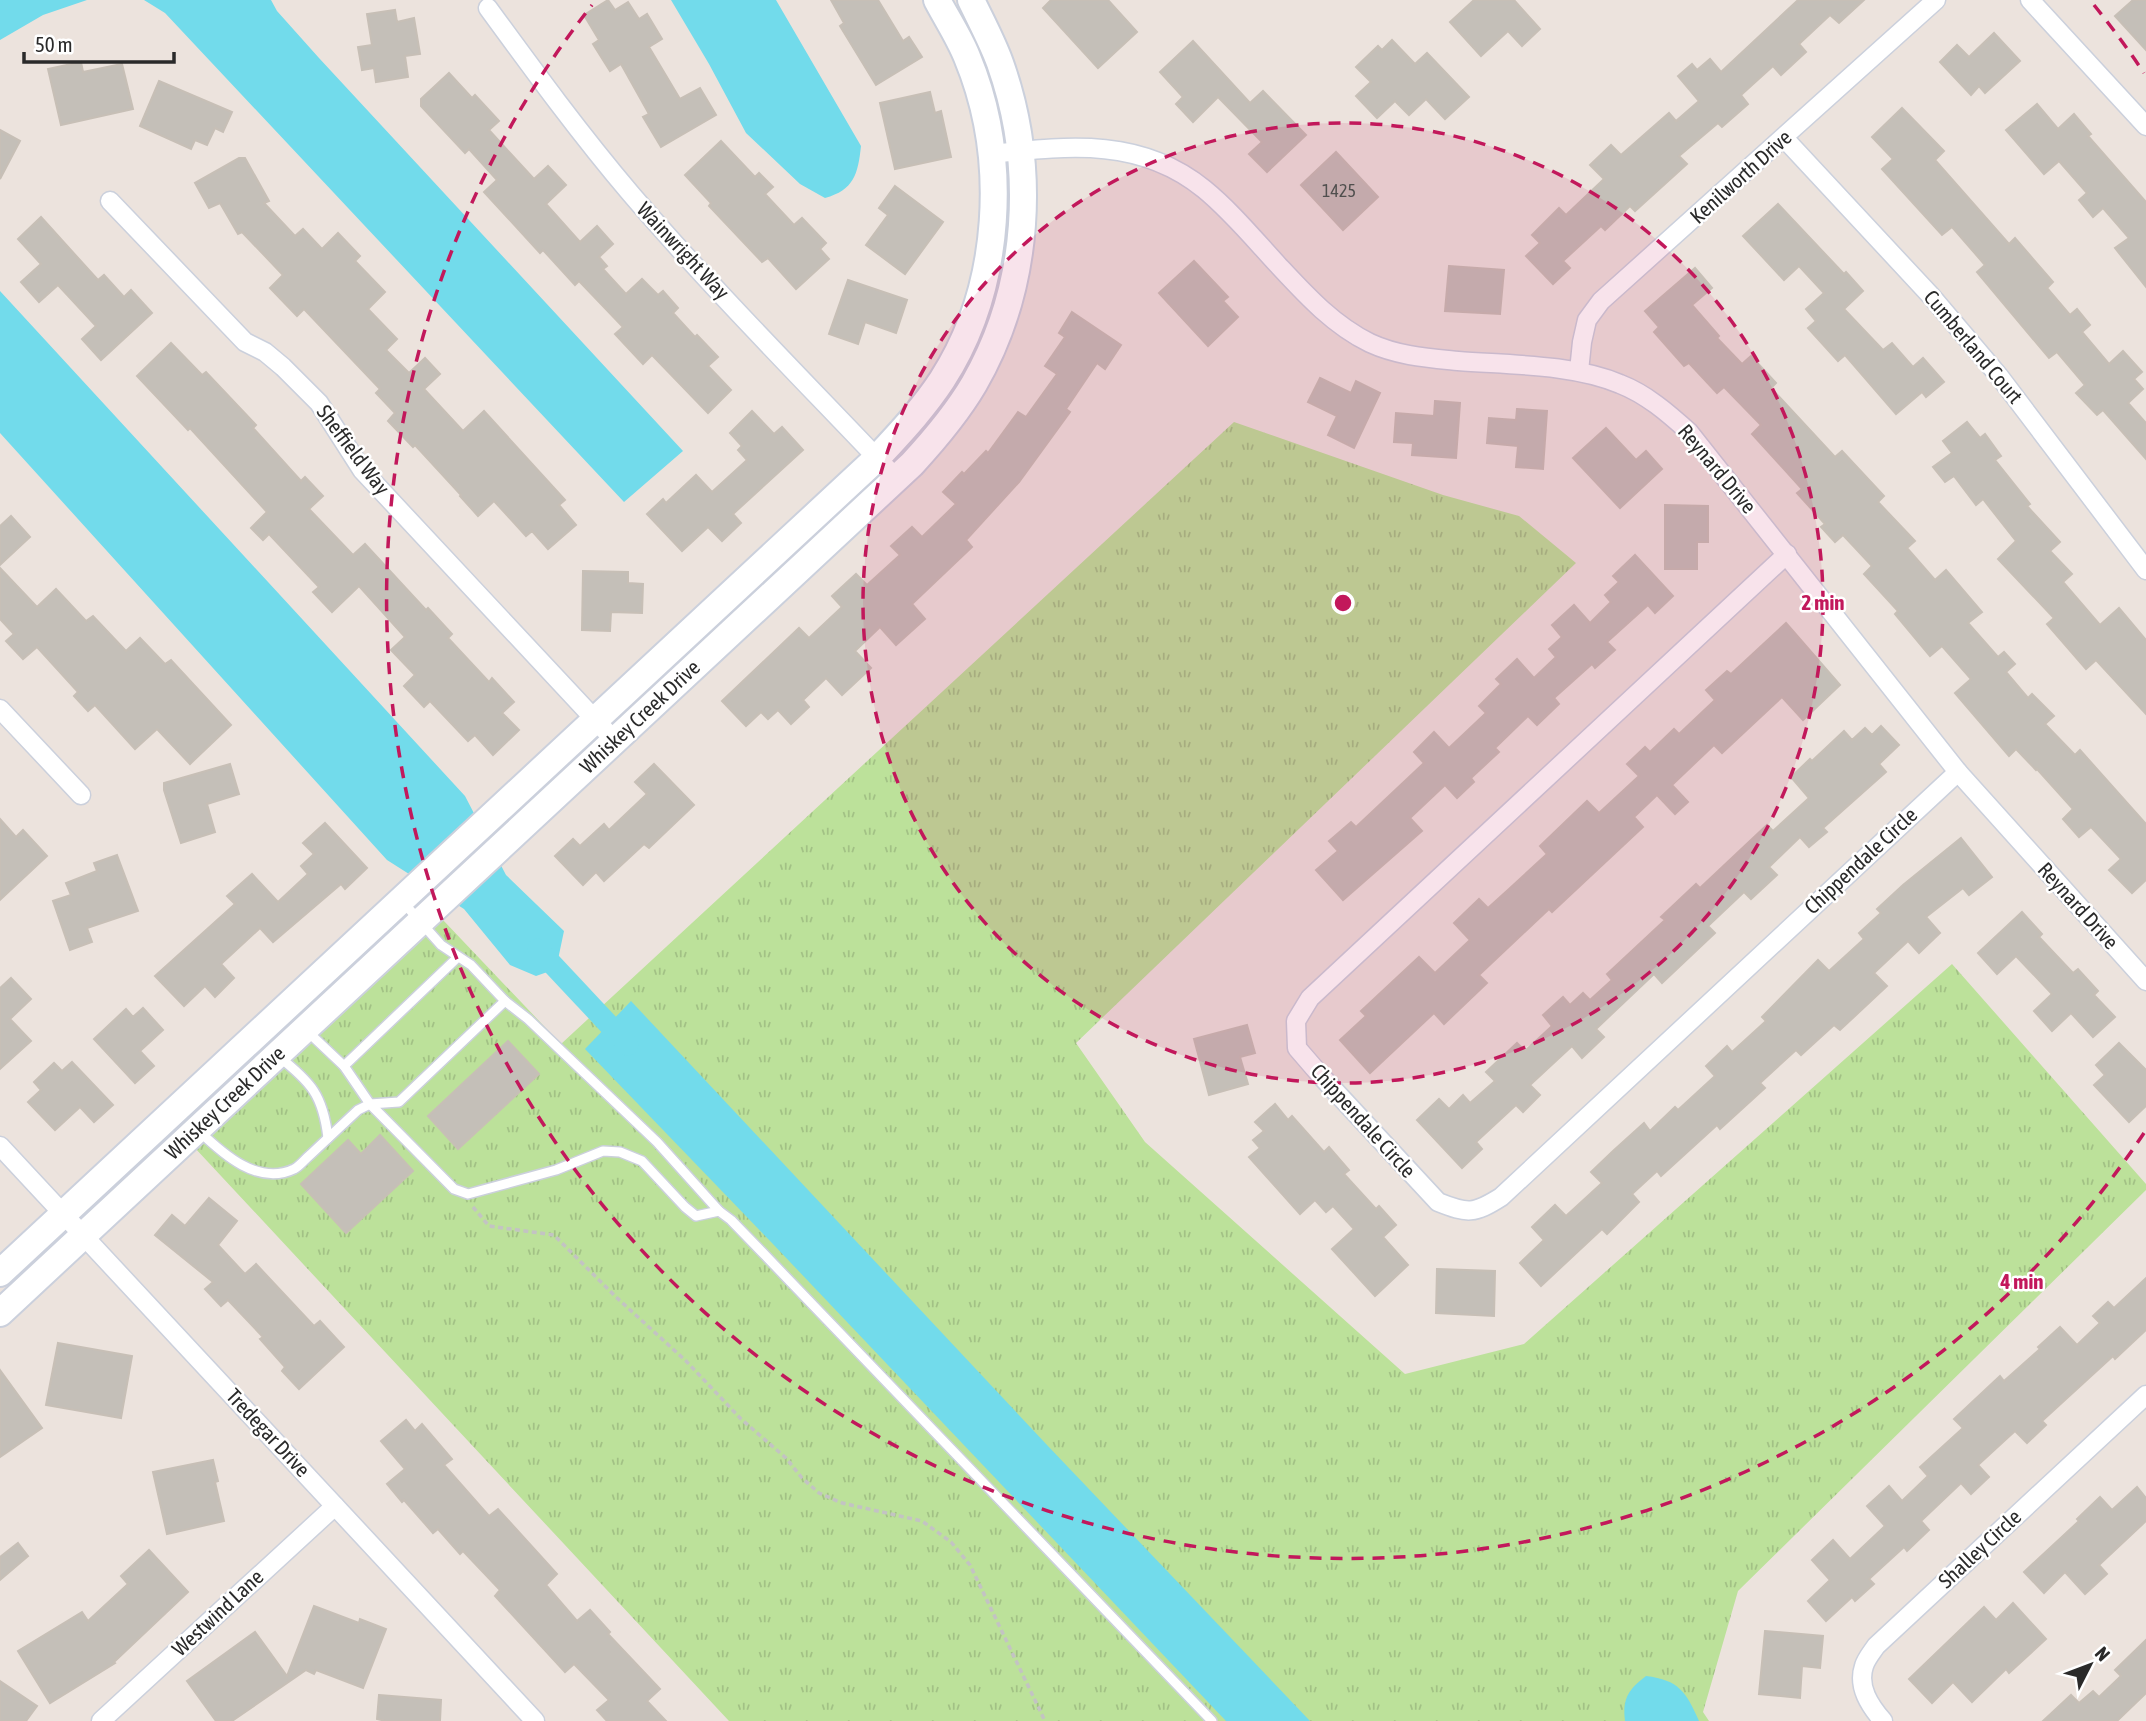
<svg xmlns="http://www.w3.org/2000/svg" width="2146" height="1721" font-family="'Asap Condensed',sans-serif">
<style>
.grass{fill:url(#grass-tufts)}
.water{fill:#72dbeb}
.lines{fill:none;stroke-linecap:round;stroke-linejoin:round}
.canal{stroke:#72dbeb;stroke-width:21}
.building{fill:#c4bfb8;stroke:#c7bfb6;stroke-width:2}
.lane-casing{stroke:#cbd0dc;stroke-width:12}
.street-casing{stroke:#cbd0dc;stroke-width:21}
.secondary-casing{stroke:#cbd0dc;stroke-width:30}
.path{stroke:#c3c3c3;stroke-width:3.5;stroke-dasharray:5 3.5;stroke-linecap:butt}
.lane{stroke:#fff;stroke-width:9}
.street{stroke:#fff;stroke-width:18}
.secondary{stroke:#fff;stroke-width:26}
.ring{fill:none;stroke:#c2185b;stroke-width:3.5;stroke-dasharray:12 9}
.labels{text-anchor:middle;stroke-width:5;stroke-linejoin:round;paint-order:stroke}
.number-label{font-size:18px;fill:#504f4e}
.street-label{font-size:21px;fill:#2a2a2a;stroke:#fff}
.centre{fill:#c2185b;stroke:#fff;stroke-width:3.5}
.ring-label{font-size:21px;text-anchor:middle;font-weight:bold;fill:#c2185b;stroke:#fff;stroke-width:5;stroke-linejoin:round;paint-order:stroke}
</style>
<defs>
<pattern id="grass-tufts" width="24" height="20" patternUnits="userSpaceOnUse" patternTransform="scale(1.75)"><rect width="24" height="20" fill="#bce19a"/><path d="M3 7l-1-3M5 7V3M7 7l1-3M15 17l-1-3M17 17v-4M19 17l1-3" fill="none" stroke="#a2c185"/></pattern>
</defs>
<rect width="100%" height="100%" fill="#ece3dd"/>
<polygon class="grass" points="1234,422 1443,495 1519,516 1576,563 1076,1043 1145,1142 1405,1374 1524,1344 1952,964 2146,1184 2146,1190 1738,1591 1703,1712 1709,1721 729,1721 194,1147 443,920 561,1044"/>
<g class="water">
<polygon points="0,0 87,0 43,15 0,40"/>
<polygon points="144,0 271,0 277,11 319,58 683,451 624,502 165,13"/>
<path d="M 671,0 L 776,0 L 861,146 C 858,174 854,190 825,198 L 800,184 L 746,133 L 709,64 Z"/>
<polygon points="0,291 465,796 506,875 564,931 556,969 536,976 510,965 464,909 387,860 0,433"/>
<polygon points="631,1001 1047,1445 1310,1721 1226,1721 772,1243 585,1049"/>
<path d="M 1646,1676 C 1679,1680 1686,1692 1699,1721 L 1625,1721 C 1622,1698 1629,1689 1646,1676 Z"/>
</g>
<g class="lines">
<polyline class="canal" points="538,949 628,1045"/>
</g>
<g class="building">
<polygon points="608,0 615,10 628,2 639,19 647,14 662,39 649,47 680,99 700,88 716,115 661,147 643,117 649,114 621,64 610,71 593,44 599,40 584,15"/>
<polygon points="831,0 878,0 903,41 909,37 922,57 876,85 840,26 844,23"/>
<polygon points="1051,0 1108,0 1137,32 1098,68 1043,8"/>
<polygon points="1474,0 1514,0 1540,29 1522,46 1508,31 1481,56 1450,22"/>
<polygon points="1798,0 1864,0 1839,23 1830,15 1799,44 1806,52 1781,75 1773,66 1741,95 1748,104 1722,127 1718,123 1679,156 1687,164 1635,211 1630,206 1605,230 1601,226 1563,261 1570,268 1553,284 1526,256 1540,243 1532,235 1559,208 1566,215 1604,179 1590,165 1611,145 1621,155 1669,113 1676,121 1699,101 1678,76 1692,64 1697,70 1710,59 1721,72"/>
<polygon points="2133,0 2146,0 2146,50 2115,16"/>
<polygon points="395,10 397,22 414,18 420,54 405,56 408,77 376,82 374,68 362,70 358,47 372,45 367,14"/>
<polygon points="1994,33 2020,61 1985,93 1979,86 1971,95 1940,62 1957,45 1969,57"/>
<polygon points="1392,40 1415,64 1427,53 1469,97 1445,119 1426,99 1409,115 1395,101 1377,118 1356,96 1371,82 1356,67 1378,46 1382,50"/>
<polygon points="1193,41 1250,103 1263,91 1306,135 1267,172 1249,154 1262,142 1218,97 1193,122 1176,104 1183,97 1160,72"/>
<polygon points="81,62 83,72 122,64 133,109 61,125 48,69"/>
<polygon points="449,73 472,98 475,95 499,121 489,130 534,179 548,166 566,185 546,204 580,242 597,226 613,244 599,257 607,266 603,269 626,294 642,279 658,295 663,291 678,308 673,313 695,337 697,335 718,357 708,366 731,390 708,413 652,355 643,364 615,334 623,327 579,281 575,285 543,250 540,253 484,192 497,180 469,149 465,153 421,106 421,99"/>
<polygon points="159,81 232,112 223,132 215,128 207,145 195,140 191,149 140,126"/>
<polygon points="930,92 935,113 941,111 951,157 895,169 880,103"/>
<polygon points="2037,104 2058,129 2074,114 2091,134 2088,136 2146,202 2146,287 2115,248 2129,238 2103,208 2093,217 2079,200 2087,193 2059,161 2044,174 2006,130"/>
<polygon points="1902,108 1944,151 1935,160 2009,244 2015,238 2053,282 2047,288 2070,315 2077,309 2090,325 2082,332 2109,364 2123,351 2142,372 2134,379 2143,389 2128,403 2146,423 2146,459 2103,410 2097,415 2076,393 2085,385 2057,352 2049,358 1977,272 1985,265 1952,227 1942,235 1882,169 1893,159 1872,137"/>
<polygon points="0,130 20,141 0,179"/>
<polygon points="721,141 755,177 759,173 773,187 765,194 794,225 802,218 826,243 820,249 829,259 796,289 768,258 762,262 709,206 711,203 685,175"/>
<polygon points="1336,152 1378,197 1343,230 1301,185"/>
<polygon points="239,158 245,158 269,201 264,203 295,236 303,229 322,249 338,233 360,256 355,261 385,292 368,309 397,339 386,350 409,373 425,358 440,374 424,389 463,431 484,411 565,500 559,505 576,525 548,549 532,531 526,536 494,501 478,516 460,496 461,495 415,445 413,447 388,421 395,413 376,393 380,389 304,309 297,316 270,288 283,275 242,232 238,234 220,203 209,208 195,183"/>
<polygon points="895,186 943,222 905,274 866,245 888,215 879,208"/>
<polygon points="1778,204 1844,274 1846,272 1863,291 1844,309 1883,350 1892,343 1913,367 1923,358 1944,382 1926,397 1922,392 1896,414 1845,355 1838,361 1808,328 1816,321 1806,309 1824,293 1799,266 1784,280 1743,236"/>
<polygon points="41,217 98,280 104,275 124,297 131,290 152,313 101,360 82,339 96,326 58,285 39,302 21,282 41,264 18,239"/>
<polygon points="1194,261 1228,297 1223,301 1238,317 1208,346 1159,293"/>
<polygon points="1449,266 1504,270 1500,314 1445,311"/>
<polygon points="1695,268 1712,288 1692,305 1719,336 1717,338 1742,364 1751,356 1776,383 1771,388 1835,457 1842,451 1884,496 1878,502 1915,541 1907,548 1935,580 1946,570 1982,612 1968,623 1998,657 2004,652 2015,664 2006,672 2028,698 2032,694 2054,716 2045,724 2075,755 2080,750 2146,824 2146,880 2132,893 2109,870 2121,859 2091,827 2079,837 2063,819 2073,809 2037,769 2036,770 2016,749 2009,756 1955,693 1971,679 1942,646 1930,656 1895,614 1898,611 1864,574 1872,566 1843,535 1835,542 1821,527 1825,524 1797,493 1802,489 1752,434 1761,425 1724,387 1717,393 1689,363 1684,366 1654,332 1659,327 1645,311"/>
<polygon points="848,280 907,300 896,333 865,322 858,344 829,334"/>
<polygon points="1072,312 1121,345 1105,369 1097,363 1066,409 1070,412 1019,482 966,540 972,547 912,604 925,619 896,645 880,627 855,651 871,668 842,695 826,678 803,700 809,707 791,724 778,710 768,719 761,712 746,726 722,701 799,628 809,638 842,607 832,596 856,574 867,585 900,555 891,546 912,527 922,537 956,504 943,492 962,472 964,474 986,451 988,453 1018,412 1026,417 1057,374 1045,366 1065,337 1059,333"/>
<polygon points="171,343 202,375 206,372 256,425 253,428 301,481 305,477 323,496 309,509 353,555 365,544 426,610 428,608 452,634 448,638 489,682 492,678 514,702 502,713 519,730 493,755 475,735 468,741 430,701 424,707 404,686 415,675 391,650 405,637 359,586 332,612 313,592 319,587 269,534 263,540 251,528 267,512 190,428 188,430 137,376"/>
<polygon points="1320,378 1351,393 1356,381 1380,393 1354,448 1328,435 1337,416 1308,402"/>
<polygon points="1435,401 1460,403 1456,458 1412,455 1413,443 1394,442 1396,413 1434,416"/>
<polygon points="1517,409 1547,411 1543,469 1516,467 1518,446 1487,443 1489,418 1516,420"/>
<polygon points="752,411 774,434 782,427 803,450 733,514 741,523 722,541 708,527 682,551 647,514 663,499 666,503 696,475 712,492 747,460 738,450 742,446 730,433"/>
<polygon points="1967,422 1980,438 1985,434 2001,456 1995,460 2030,504 2027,506 2060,542 2050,551 2072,574 2063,582 2100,625 2119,608 2146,640 2146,714 2096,660 2086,669 2047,624 2054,618 1998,559 2016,541 1983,499 1976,505 1954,476 1945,482 1933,467 1952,453 1943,441"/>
<polygon points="1606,428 1636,460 1646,451 1662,469 1620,508 1573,458"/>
<polygon points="1665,505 1708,506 1708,542 1697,542 1697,569 1665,569"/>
<polygon points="11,516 30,537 0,565 0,526"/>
<polygon points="1635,555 1673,596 1655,613 1648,605 1607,642 1615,650 1595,668 1592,664 1554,698 1559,704 1537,725 1528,716 1495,748 1499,752 1471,778 1474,782 1457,798 1445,785 1410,818 1422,831 1343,900 1316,870 1338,851 1329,841 1351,822 1356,827 1424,763 1414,752 1434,732 1449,748 1486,713 1479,706 1501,684 1496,679 1517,659 1534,678 1556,657 1549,649 1562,637 1552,625 1574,605 1590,623 1611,602 1605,595 1619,582 1613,576"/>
<polygon points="0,568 37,607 56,589 86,621 93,616 126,651 140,638 165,664 171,660 231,725 190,764 157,729 135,749 95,705 88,711 74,696 78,692 37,647 23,659 6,641 14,634 0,619"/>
<polygon points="583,571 628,572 628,583 643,584 642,613 611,612 610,631 582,630"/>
<polygon points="1786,623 1840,685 1803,720 1782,697 1722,753 1714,745 1672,785 1688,802 1675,814 1657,795 1634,817 1643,827 1552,912 1549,909 1479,975 1487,983 1444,1024 1434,1013 1370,1073 1340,1040 1366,1016 1361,1011 1419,957 1435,973 1470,940 1454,923 1479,899 1488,908 1509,889 1547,854 1540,846 1587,801 1599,813 1639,776 1627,764 1645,747 1650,752 1674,729 1679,734 1715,700 1706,690 1727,671 1731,674"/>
<polygon points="1881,726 1899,745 1879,764 1886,772 1823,828 1827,832 1809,847 1800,837 1769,867 1777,875 1751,899 1744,892 1708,926 1715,933 1662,983 1654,974 1616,1010 1596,1029 1604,1037 1582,1058 1572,1046 1530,1085 1540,1095 1523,1112 1516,1105 1476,1142 1482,1149 1462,1168 1417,1120 1439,1099 1449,1109 1463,1095 1470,1103 1495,1081 1486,1072 1517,1043 1525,1051 1552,1026 1543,1015 1563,997 1570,1005 1583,993 1590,1000 1612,980 1607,974 1665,920 1661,917 1696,884 1700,888 1767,825 1773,831 1809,798 1791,777 1810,759 1812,761 1844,731 1852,740 1865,728 1872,735"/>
<polygon points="230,764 239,794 207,804 215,832 181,843 164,790 164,783"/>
<polygon points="654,764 694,805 649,848 644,844 604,881 596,872 583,885 555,856 573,839 580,846 604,824 609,830 647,794 635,782"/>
<polygon points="0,819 16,837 23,830 47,856 0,900"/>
<polygon points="325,823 367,868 345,889 341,884 273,942 260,928 221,964 234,978 215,997 205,986 184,1006 155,976 235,904 227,896 252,874 278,902 308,874 301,866 314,854 303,843"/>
<polygon points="1961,838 1992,877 1969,895 1963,888 1926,917 1940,933 1919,953 1908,941 1874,973 1887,986 1840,1030 1834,1025 1801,1055 1796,1050 1760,1083 1765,1088 1720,1129 1717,1125 1661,1176 1657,1171 1632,1194 1639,1202 1607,1234 1602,1229 1541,1286 1520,1263 1544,1240 1532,1227 1555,1205 1566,1216 1602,1183 1591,1172 1613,1151 1644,1123 1650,1131 1675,1107 1678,1110 1715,1076 1706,1066 1727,1046 1732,1052 1766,1021 1762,1017 1818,960 1829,971 1864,939 1859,933 1881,913 1877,909 1903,885"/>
<polygon points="117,855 138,911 87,928 92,942 70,950 53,901 71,895 66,883 97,871 94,863"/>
<polygon points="2022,912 2042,934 2039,937 2073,973 2078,969 2098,991 2094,995 2115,1017 2093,1037 2071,1013 2052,1031 2034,1011 2052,994 2016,956 1997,974 1978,953"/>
<polygon points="11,978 31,999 10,1019 31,1041 0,1069 0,988"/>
<polygon points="143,1008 163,1030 140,1051 154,1066 135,1083 94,1039 126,1009 133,1017"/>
<polygon points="1247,1025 1255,1053 1240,1057 1248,1084 1209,1095 1194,1039"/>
<polygon points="508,1041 539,1074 458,1149 428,1116"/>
<polygon points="2119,1043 2146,1070 2146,1106 2129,1122 2094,1085 2105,1075 2096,1065"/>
<polygon points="72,1062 113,1105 94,1122 80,1107 55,1130 28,1102 41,1090 34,1082 54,1063 62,1071"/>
<polygon points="1275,1104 1288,1120 1292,1116 1324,1152 1329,1147 1349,1170 1344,1174 1376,1209 1379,1206 1396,1225 1383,1237 1408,1265 1375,1296 1332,1249 1354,1229 1333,1206 1326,1212 1315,1200 1300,1214 1249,1157 1260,1148 1253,1140 1264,1131 1255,1122"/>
<polygon points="380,1135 413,1171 346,1233 301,1184 348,1140 361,1154"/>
<polygon points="209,1198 237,1221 218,1245 245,1274 256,1264 314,1326 320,1321 344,1347 299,1389 282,1371 285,1367 260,1339 263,1337 228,1300 221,1306 205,1289 213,1282 155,1235 172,1215 185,1226"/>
<polygon points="1437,1269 1495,1271 1494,1316 1436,1313"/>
<polygon points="2146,1278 2146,1330 2115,1359 2113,1356 2042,1421 2046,1425 2027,1443 2015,1431 1978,1465 1989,1477 1971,1494 1961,1483 1921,1521 1929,1530 1907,1551 1904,1547 1869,1579 1874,1584 1855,1601 1852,1597 1826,1621 1808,1601 1830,1580 1812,1560 1833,1540 1850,1559 1885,1526 1867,1506 1889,1486 1902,1501 1928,1476 1920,1467 1963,1428 1954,1419 2000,1376 2004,1381 2040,1349 2038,1347 2060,1327 2077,1345 2100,1323 2093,1316 2108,1302 2114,1308"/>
<polygon points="58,1343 132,1356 121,1418 46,1405"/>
<polygon points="0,1370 42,1428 0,1457"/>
<polygon points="406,1420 415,1431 422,1424 452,1459 444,1465 489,1516 498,1509 557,1574 546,1585 577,1621 590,1610 610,1632 608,1634 660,1689 647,1701 666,1721 607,1721 597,1710 609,1700 574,1664 565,1672 495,1596 500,1590 463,1551 460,1554 438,1529 433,1533 404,1500 402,1502 387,1484 405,1469 381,1441"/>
<polygon points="213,1460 218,1481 215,1482 224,1521 167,1534 153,1472"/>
<polygon points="2137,1487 2146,1498 2146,1521 2099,1565 2107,1574 2085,1594 2065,1572 2044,1593 2024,1572 2079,1521 2077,1519 2100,1497 2112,1510"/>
<polygon points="18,1543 28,1556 0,1580 0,1557"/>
<polygon points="149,1550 188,1592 114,1662 115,1663 50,1703 18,1651 82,1612 88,1621 128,1584 121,1576"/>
<polygon points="2013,1603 2046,1639 2009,1673 2006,1669 1972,1702 1953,1682 1932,1703 1909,1679 1984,1607 1996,1620"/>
<polygon points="314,1606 359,1623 360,1619 386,1629 363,1688 316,1670 314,1674 306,1670 232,1721 216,1721 187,1681 255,1632 287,1676"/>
<polygon points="1765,1631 1823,1636 1820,1668 1802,1666 1800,1698 1759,1694"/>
<polygon points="2146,1640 2146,1693 2117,1721 2043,1721 2071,1695 2079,1703 2093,1691 2099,1697 2121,1676 2115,1670"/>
<polygon points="0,1681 37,1706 26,1721 0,1721"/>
<polygon points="379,1695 441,1700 440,1721 386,1721 377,1719"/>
</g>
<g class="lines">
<defs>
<g id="lane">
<polyline points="505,1001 528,1019 657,1142 719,1211"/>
<polyline points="308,1032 344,1066 458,957"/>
<path d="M 278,1056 C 311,1082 323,1095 328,1138"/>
<polyline points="344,1066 370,1104 454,1189 468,1194 556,1170 603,1151 620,1152 642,1161 685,1207 696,1216 719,1211 731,1220 762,1252 1212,1721"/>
<path d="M 199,1131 C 223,1154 258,1186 294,1169 C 300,1166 305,1159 310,1155 C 326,1140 342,1125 358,1110 L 370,1104 L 399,1102 L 505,1001 L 471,965 L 441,945 L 402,901"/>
</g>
<g id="street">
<polyline points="2030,0 2146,126"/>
<path d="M 488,8 C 534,71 580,134 631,194 C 715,292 808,385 897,479"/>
<polyline points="1784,138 1932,297 1999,376 2146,570"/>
<path d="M 991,154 C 1068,146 1140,137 1204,189 C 1231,211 1254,239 1278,265 C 1305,294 1333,325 1370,343 C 1398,356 1428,358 1458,361 C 1509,365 1573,364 1620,384 C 1646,394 1668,413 1689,432 L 1958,772 L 2146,981"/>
<polyline points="110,201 245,342 265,352 283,367 319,403 362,470 615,741"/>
<polyline points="1579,371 1582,342 1587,320 1601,301 1936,0"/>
<path d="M 1787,554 L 1310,998 L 1296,1021 L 1297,1048 L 1322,1077 L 1438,1202 C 1468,1214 1474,1214 1501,1197 L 1958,772"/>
<polyline points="0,709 81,795"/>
<polyline points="0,1146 535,1721"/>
<polyline points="101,1721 335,1506"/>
<path d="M 1883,1721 C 1870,1706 1857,1687 1864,1666 C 1866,1659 1872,1652 1876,1646 L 2146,1395"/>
</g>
<g id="secondary">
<path d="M 0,1273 L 877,458 C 900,433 923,409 942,380 C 1002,287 1009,158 967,57 C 959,37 947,19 937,0"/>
<path d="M 0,1313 L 912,464 C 935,439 957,413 974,384 C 1030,287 1037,167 1000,63 C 992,41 981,21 971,0"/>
</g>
</defs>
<use href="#lane" class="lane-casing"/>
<use href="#street" class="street-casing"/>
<use href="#secondary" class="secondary-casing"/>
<polyline class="path" points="473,1207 489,1226 554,1235 616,1297 686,1361 741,1419 786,1458 802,1478 819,1493 842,1503 922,1521 951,1542 970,1565 1045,1721"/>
<use href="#lane" class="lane"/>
<use href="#street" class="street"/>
<use href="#secondary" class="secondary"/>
</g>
<circle cx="1343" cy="603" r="480" fill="#c2185b" fill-opacity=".12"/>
<g class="ring">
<circle cx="1343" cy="603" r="480"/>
<path d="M2144 1133A960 960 0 1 1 592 5M2094 5A960 960 0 0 1 2144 73"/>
</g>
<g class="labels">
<g class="number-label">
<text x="1339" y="197">1425</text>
</g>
<g class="street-label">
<text transform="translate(1741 177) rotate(-42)" y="7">Kenilworth Drive</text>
<text transform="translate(683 251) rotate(47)" y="7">Wainwright Way</text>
<text transform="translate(1973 347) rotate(50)" y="7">Cumberland Court</text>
<text transform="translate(353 450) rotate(53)" y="7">Sheffield Way</text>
<text transform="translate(1717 469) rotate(50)" y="7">Reynard Drive</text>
<text transform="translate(640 717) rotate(-43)" y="7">Whiskey Creek Drive</text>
<text transform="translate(1861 861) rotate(-43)" y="7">Chippendale Circle</text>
<text transform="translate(2078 906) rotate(48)" y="7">Reynard Drive</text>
<text transform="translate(225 1103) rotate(-43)" y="7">Whiskey Creek Drive</text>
<text transform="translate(1363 1121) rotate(48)" y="7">Chippendale Circle</text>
<text transform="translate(268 1433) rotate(47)" y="7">Tredegar Drive</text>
<text transform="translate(1980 1549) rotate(-43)" y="7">Shalley Circle</text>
<text transform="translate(218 1613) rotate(-43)" y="7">Westwind Lane</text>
</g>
</g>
<circle cx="1343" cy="603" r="10" class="centre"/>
<g class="ring-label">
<text x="1823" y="610">2 min</text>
<text x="2022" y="1289">4 min</text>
</g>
<g transform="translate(2090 1665) rotate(48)" stroke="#ffffff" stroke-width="5" paint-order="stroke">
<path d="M0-5L12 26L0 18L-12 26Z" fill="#2a2a2a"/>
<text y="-10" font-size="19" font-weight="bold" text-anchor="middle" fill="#2a2a2a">N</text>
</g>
<path d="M24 52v10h150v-10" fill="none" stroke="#2a2a2a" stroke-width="3.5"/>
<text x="35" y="52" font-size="21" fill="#2a2a2a" stroke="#ffffff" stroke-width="5" paint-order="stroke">50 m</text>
</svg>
